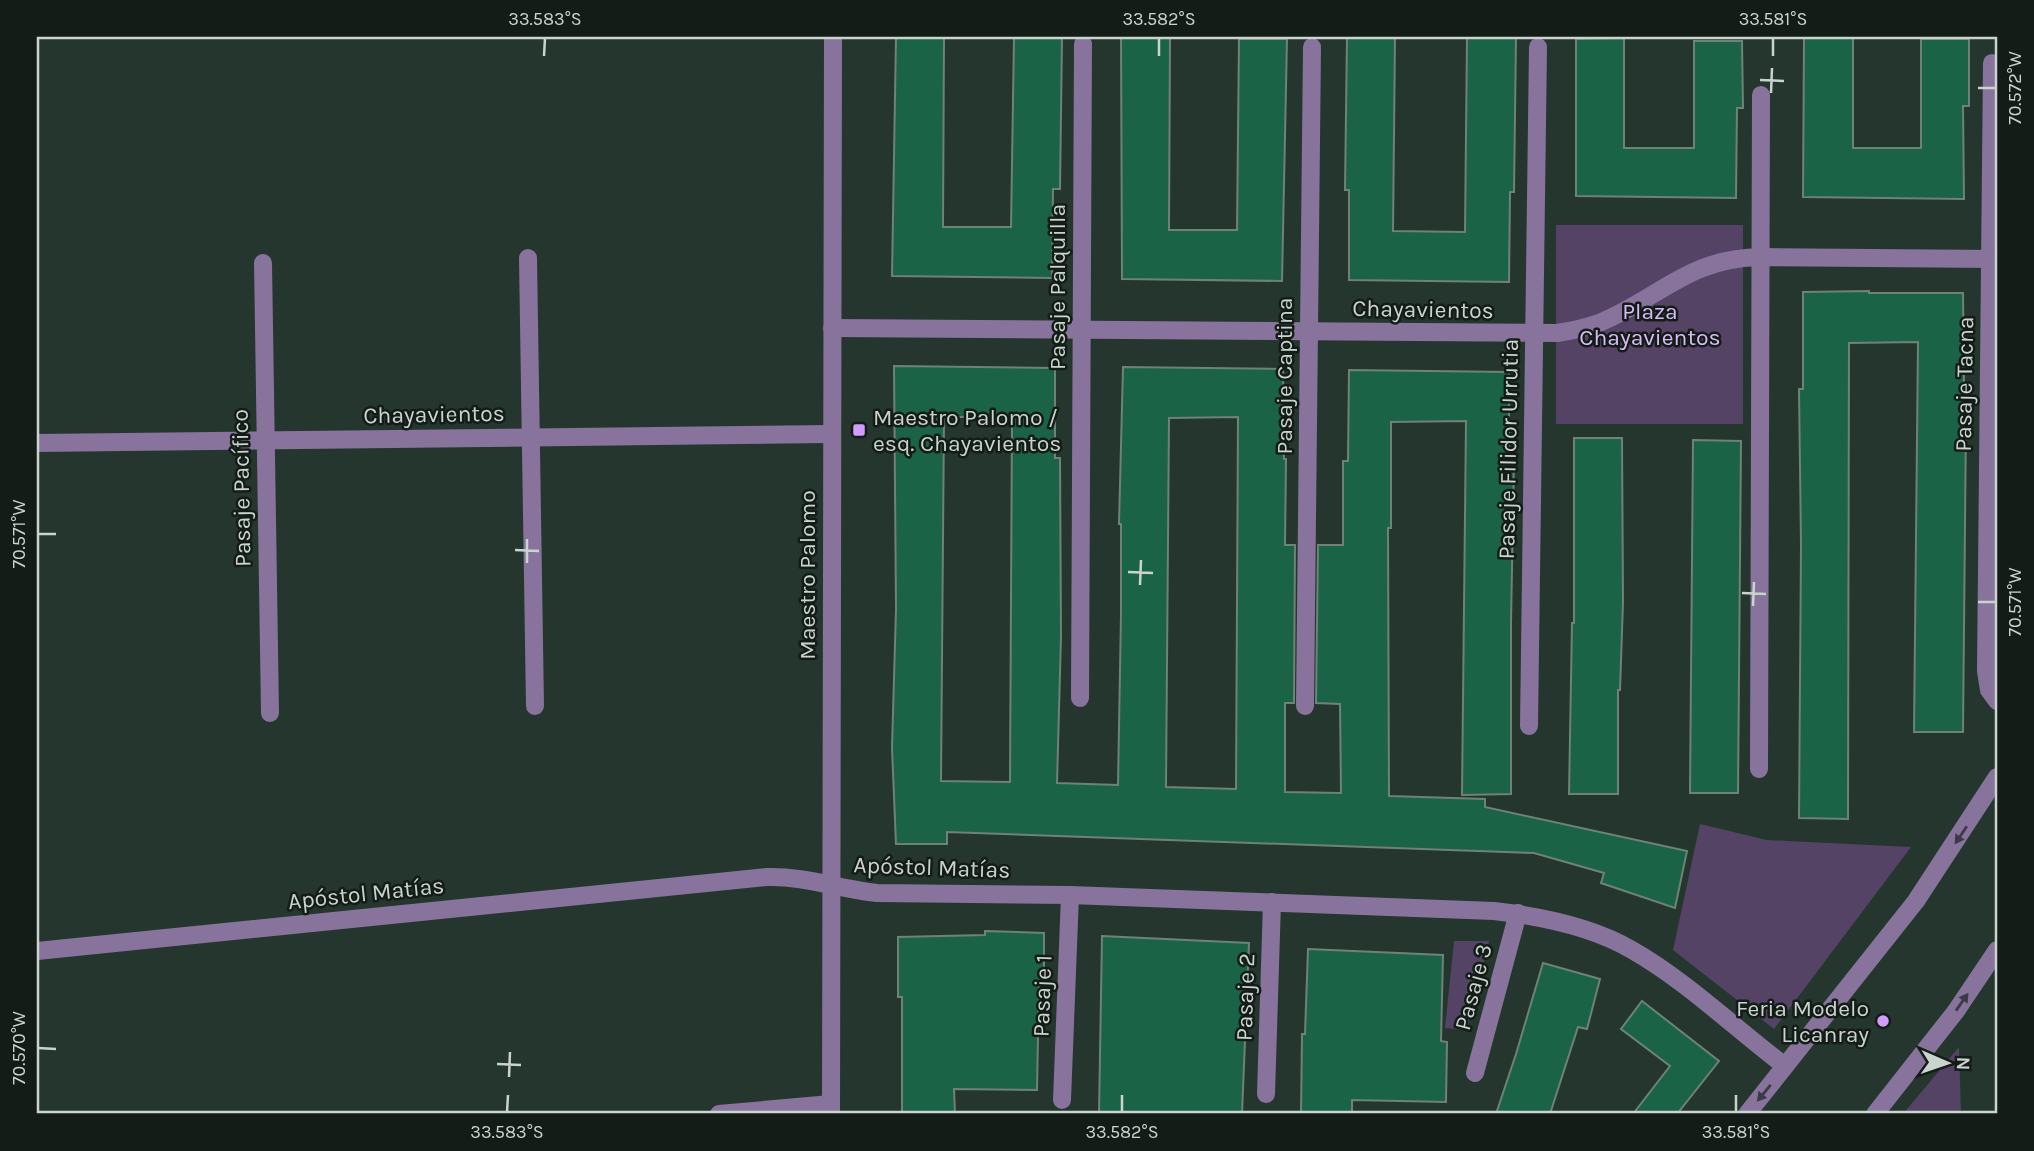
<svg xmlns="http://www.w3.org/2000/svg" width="2034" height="1151" font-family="Karla,sans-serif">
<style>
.green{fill:#544364}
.building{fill:#1b6347;stroke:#6e8278;stroke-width:2;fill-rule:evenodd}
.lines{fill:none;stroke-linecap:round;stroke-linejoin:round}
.minor{stroke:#87739c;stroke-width:18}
.oneway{fill:#3c3a46}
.ticks{fill:none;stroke:#cad4cf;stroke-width:2.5}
.poi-dot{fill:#d09dff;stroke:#141c18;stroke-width:2.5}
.labels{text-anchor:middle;stroke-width:5;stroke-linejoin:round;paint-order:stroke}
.street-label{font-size:23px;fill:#cad4cf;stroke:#141c18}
.park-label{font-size:23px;fill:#dabbfa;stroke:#141c18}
.poi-label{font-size:23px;fill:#cad4cf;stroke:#141c18;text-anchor:start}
.neatline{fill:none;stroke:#cad4cf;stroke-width:2.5}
.ticks-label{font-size:18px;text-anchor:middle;fill:#cad4cf}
</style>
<rect width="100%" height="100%" fill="#25362e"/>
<g class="green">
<rect x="1556" y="225" width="187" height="199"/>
<polygon points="1700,824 1767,840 1911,847 1774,1029 1673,950"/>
<polygon points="1454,941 1489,941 1467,1030 1445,1028"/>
<polygon points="1959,1047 1961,1114 1903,1114"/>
</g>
<g class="building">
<polygon points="896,37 944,37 943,227 1011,227 1014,37 1062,37 1060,189 1053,189 1052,278 892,276"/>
<polygon points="1121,37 1170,37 1169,230 1237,230 1239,39 1287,39 1282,281 1122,279"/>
<polygon points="1347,37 1395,37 1393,231 1465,232 1467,38 1516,37 1514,192 1510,192 1509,282 1349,280 1349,190 1345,190"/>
<polygon points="1624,38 1624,148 1694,148 1694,41 1742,41 1743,108 1737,108 1736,198 1576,196 1576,39"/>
<polygon points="1804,38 1853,38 1853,148 1921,148 1921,39 1969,39 1969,106 1963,106 1964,199 1803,197"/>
<polygon points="1869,291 1869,293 1963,293 1964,386 1966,386 1966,420 1963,732 1914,732 1918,342 1849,343 1848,819 1799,818 1801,545 1799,389 1803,389 1803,292"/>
<path d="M 894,366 L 1055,368 L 1055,458 L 1060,458 L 1061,636 L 1057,783 L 1118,785 L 1121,613 L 1121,524 L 1119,524 L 1123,367 L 1283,369 L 1284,459 L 1286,459 L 1285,545 L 1295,545 L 1294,703 L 1285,703 L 1285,792 L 1341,793 L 1340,704 L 1316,703 L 1318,545 L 1343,545 L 1343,461 L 1348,461 L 1349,370 L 1509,372 L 1509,460 L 1514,460 L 1511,623 L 1511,794 L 1462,795 L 1466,421 L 1391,422 L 1391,528 L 1388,528 L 1389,796 L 1485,799 L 1485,807 L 1687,851 L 1675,908 L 1601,883 L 1604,873 L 1534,853 L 947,832 L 947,844 L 896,844 L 892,748 L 896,609 ZM 944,417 L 1012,417 L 1010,782 L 941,781 ZM 1238,417 L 1236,789 L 1166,787 L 1169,418 Z"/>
<polygon points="1574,438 1622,438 1623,603 1620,690 1618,690 1618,794 1569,794 1572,623 1574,623"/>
<polygon points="1693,440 1741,441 1738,793 1690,793"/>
<polygon points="985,931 1044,933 1044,985 1039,985 1037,1090 954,1089 955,1114 902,1114 902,997 898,997 898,937 985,935"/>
<polygon points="1102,936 1249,943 1242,1114 1099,1114"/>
<polygon points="1308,949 1443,955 1441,1041 1447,1042 1446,1102 1352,1100 1352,1114 1301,1114 1302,1034 1305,1034"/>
<polygon points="1543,963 1600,979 1587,1029 1578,1027 1550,1114 1496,1114 1516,1054"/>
<polygon points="1642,1001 1719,1061 1677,1114 1633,1114 1670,1066 1621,1029"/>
</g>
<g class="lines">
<g class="minor">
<polyline points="1992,63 1986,671 1989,690 1997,701"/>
<polyline points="528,258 535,706"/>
<polyline points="263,263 270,713"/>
<path d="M 832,328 L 1557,333 C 1571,331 1585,328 1599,323 C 1660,298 1688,258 1761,257 L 1997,259"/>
<polyline points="37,443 831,434"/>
<polyline points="1080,698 1083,44"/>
<polyline points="1305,706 1312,47"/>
<polyline points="1529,726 1538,47"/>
<polyline points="1759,769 1761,95"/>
<path d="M 37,951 L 767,877 C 805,876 839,889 877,893 L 1070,895 L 1494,911 C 1538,916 1593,927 1632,950 C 1685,980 1736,1029 1785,1066"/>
<polyline points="1475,1073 1518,913"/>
<polyline points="1266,1094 1272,902"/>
<polyline points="1062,1100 1070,895"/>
<polyline points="719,1114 831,1104"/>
<polyline points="831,1114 833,37"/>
<polyline points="1747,1114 1916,901 1997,777"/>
<polyline points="1875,1114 1956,1011 1997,950"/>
</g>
</g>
<defs><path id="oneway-solid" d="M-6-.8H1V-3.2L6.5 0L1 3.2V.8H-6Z" transform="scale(1.75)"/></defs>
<g class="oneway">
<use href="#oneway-solid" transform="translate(1961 835) rotate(124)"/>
<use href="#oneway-solid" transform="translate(1962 1002) rotate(-55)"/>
<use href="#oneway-solid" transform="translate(1764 1093) rotate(129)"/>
</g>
<path class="ticks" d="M 544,56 L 545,38M 1159,56 L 1159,38M 1773,56 L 1773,38M 1760,80 L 1784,81M 1978,88 L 1996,88M 1771,93 L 1772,68M 38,534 L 56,534M 515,550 L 539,551M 527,563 L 527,539M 1128,572 L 1153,573M 1140,585 L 1141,560M 1742,593 L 1766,594M 1978,602 L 1996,602M 1753,606 L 1754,582M 38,1048 L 56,1049M 497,1064 L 521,1065M 509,1077 L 510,1052M 507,1112 L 508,1095M 1122,1112 L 1122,1095M 1736,1112 L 1736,1095"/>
<g class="poi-dot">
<rect x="852" y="423" width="14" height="14" rx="3.5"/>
<circle cx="1883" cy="1021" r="7"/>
</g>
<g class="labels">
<g class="street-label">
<text transform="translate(1057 287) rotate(-90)" y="8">Pasaje Palquilla</text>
<text transform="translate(1423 309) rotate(1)" y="8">Chayavientos</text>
<text transform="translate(1284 376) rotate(-90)" y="8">Pasaje Captina</text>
<text transform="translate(1964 384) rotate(-89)" y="8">Pasaje Tacna</text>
<text transform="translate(434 414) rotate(-1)" y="8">Chayavientos</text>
<text transform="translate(1508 449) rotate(-89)" y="8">Pasaje Filidor Urrutia</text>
<text transform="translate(241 488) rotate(-91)" y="8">Pasaje Pacífico</text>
<text transform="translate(807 575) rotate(-90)" y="8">Maestro Palomo</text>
<text transform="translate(932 867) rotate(2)" y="8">Apóstol Matías</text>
<text transform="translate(366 893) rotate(-6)" y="8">Apóstol Matías</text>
<text transform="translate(1473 987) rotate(-75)" y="8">Pasaje 3</text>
<text transform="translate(1042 996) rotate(-88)" y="8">Pasaje 1</text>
<text transform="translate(1245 997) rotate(-88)" y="8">Pasaje 2</text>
</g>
<g class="park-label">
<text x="1650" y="319">Plaza<tspan x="1650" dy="26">Chayavientos</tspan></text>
</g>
<g class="poi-label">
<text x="873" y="425">Maestro Palomo /<tspan x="873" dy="26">esq. Chayavientos</tspan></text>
<text x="1869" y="1016" text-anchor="end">Feria Modelo<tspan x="1869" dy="26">Licanray</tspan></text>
</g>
</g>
<rect width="2034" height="1151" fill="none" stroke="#141c18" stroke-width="77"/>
<g transform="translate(1947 1063) rotate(92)" stroke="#141c18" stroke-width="5" paint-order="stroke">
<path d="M0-5L12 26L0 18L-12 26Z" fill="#cad4cf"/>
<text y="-10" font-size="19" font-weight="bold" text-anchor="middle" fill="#cad4cf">N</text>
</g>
<rect x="38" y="38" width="1958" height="1074" class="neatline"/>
<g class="ticks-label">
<text x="545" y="25">33.583°S</text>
<text x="1159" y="25">33.582°S</text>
<text x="1773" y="25">33.581°S</text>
<text transform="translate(2015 88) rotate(-90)" y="6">70.572°W</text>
<text transform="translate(19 534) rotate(-90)" y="6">70.571°W</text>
<text transform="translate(2015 602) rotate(-90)" y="6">70.571°W</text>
<text transform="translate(19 1048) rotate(-90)" y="6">70.570°W</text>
<text x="507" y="1138">33.583°S</text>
<text x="1122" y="1138">33.582°S</text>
<text x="1736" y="1138">33.581°S</text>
</g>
</svg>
